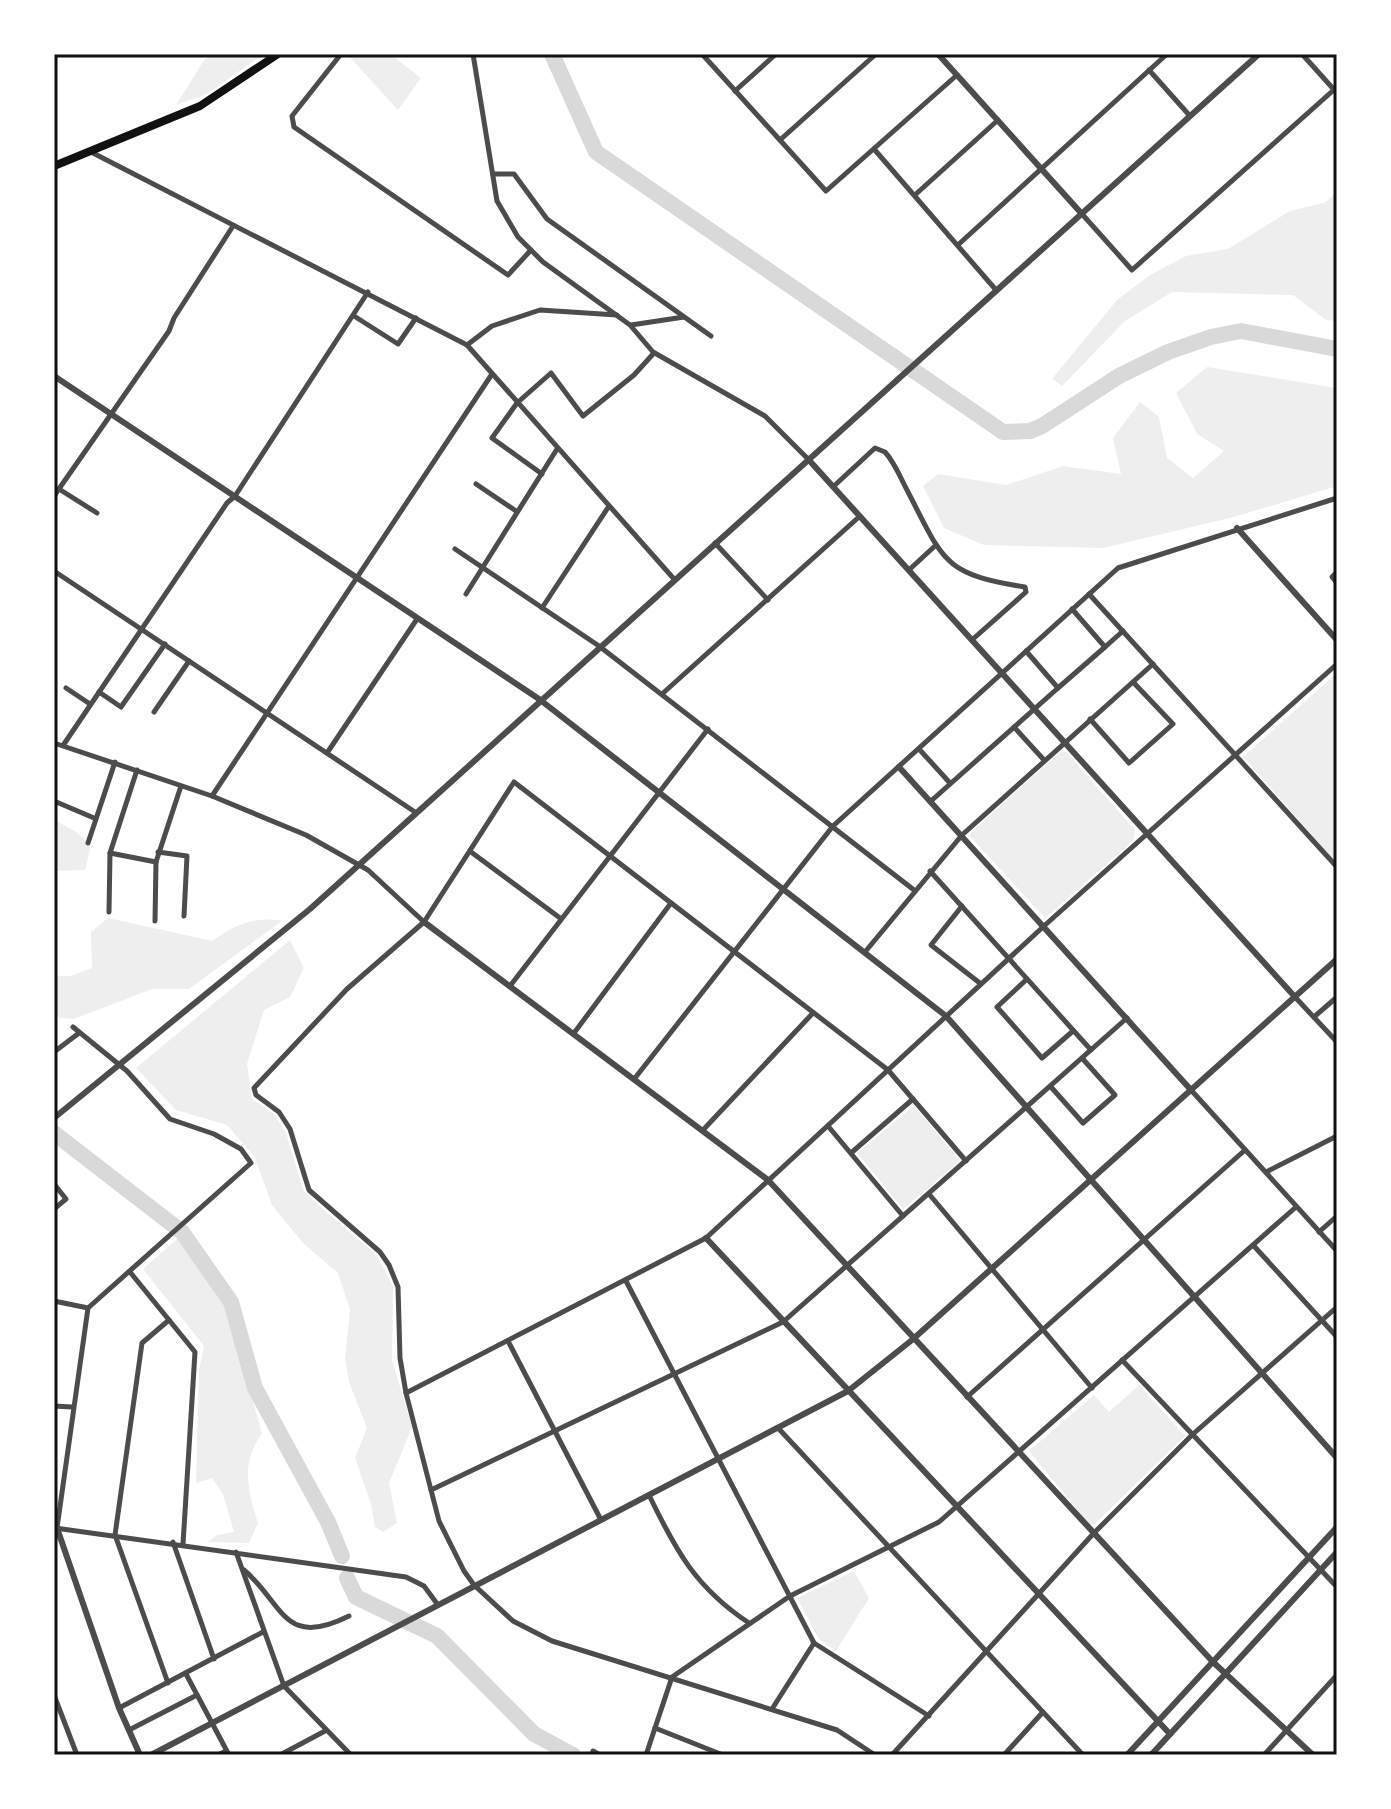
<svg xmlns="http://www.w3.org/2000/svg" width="1391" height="1809" font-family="Signika,sans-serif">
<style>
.green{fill:#eee}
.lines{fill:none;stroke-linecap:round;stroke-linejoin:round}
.river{stroke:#d9d9d9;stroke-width:16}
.minor{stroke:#4c4c4c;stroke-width:5}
.tertiary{stroke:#4c4c4c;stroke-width:6}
.primary{stroke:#111;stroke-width:8}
.neatline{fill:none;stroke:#111;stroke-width:3}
</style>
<rect width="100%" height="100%" fill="#fff"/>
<g class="green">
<polygon points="208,54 264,54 207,94 176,105"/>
<polygon points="347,54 390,54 421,78 398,110"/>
<polygon points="1337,191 1337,321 1326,320 1293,295 1172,292 1125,321 1062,386 1052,379 1117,300 1150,275 1186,256 1228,249 1290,211 1326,202"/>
<polygon points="1207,367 1337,388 1337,486 1234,517 1103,548 984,545 944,528 923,486 938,474 1006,485 1063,466 1121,474 1113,438 1140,402 1159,417 1167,458 1193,478 1224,451 1197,434 1176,393"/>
<polygon points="1337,673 1337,863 1243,757"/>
<polygon points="1060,752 1066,752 1135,830 1133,841 1045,918 970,836 972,831"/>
<polygon points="54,820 75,831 91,845 85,870 54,871"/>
<path d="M 108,918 L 212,941 C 234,925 255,916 282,921 L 189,989 L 152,989 L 74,1019 L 54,1017 L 54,976 L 71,976 L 92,968 L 91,932 Z"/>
<polygon points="290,940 304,968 290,997 264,1010 247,1064 252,1099 274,1114 286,1133 304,1192 377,1256 393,1286 392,1360 412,1427 389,1483 397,1523 383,1532 375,1527 371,1504 355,1458 367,1428 349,1382 345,1359 350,1309 338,1273 303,1243 272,1205 254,1156 227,1125 176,1110 136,1068"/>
<polygon points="914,1106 960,1161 903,1209 857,1153"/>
<path d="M 178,1238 L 226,1303 L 262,1434 C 240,1463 248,1491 258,1523 L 249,1543 L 208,1542 L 217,1535 L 234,1532 L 223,1494 L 212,1478 L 196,1483 L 199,1370 L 204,1346 L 143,1269 Z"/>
<polygon points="1139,1385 1185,1436 1094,1525 1089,1524 1029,1451 1094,1395 1109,1412"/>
<polygon points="854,1571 869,1598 836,1651 819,1639 797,1598"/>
</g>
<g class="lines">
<g class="river">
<polyline points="552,54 596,152 1003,432 1030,431 1042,426 1119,376 1168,352 1211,337 1241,331 1337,349"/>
<polyline points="54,1133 182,1232 231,1302 255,1388 328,1522 342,1556"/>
<polyline points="347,1578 356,1597 437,1636 534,1734 573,1755"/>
</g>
<g class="minor">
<polyline points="341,54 292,116 294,127 508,275 531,250"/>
<polyline points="473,54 497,201 518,237 543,262 630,325 653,352 765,416 808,459"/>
<polyline points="702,54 826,191 957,75"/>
<polyline points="1302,54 1337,93"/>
<polyline points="1149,70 1190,116"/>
<polyline points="735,91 776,54"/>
<polyline points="780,140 876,54"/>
<polyline points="874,149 996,290"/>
<polyline points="91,152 467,345 674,579"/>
<polyline points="493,174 514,174 547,219 711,336"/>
<polyline points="916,194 998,120"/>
<polyline points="1082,214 1132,270 1337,87"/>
<polyline points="959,244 1167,54"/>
<polyline points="354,316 398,344 416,318"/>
<polyline points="631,325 684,317"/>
<polyline points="467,345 492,326 540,310 617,315"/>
<polyline points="542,474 492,438 517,403 551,373 583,416 634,375 654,353"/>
<polyline points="476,484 516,511"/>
<path d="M 834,486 L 875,448 L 885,452 C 895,463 900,477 907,490 C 944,561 942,574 1025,587 L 1026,592 L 973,639"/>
<polyline points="59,489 97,513"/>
<polyline points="54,496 169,331 174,318 233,226"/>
<polyline points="715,543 768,600"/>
<polyline points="455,549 599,646 914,890"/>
<polyline points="910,569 936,545"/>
<polyline points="54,571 415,812"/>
<polyline points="1337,572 1332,577 1337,583"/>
<polyline points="466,594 557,449"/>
<polyline points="1089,594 1337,867"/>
<polyline points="542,608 609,506"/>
<polyline points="1105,647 1123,631"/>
<polyline points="1026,651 1058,688 1105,647 1072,609"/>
<polyline points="66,688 90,704"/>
<polyline points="99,692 121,707 165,644"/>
<polyline points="662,694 860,516"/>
<polyline points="154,712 189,661"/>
<polyline points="1090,719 1129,763 1173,724 1133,682"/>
<polyline points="1014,727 1044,760"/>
<polyline points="54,743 212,796 306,835 368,870 424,922"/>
<polyline points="64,744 227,503 235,496 368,292"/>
<polyline points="919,749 950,783"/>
<polyline points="327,753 417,619"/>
<polyline points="212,796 492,374"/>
<polyline points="54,801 94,818"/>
<polyline points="931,801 1058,688"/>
<polyline points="88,843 115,762"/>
<polyline points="158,852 187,856 184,916"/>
<polyline points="471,852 560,918"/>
<polyline points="110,853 156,862"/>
<polyline points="930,871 1091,1050"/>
<polyline points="962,906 931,945 981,984"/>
<polyline points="109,912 110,853 137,770"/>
<polyline points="155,921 156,862 181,786"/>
<polyline points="865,952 962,835 1153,664"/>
<polyline points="1027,979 997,1007 1042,1058 1073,1031"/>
<polyline points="510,986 708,729"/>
<polyline points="1295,997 1337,1042"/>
<polyline points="1314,1017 1337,997"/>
<polyline points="574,1033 671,903"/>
<polyline points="54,1052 79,1033"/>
<polyline points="635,1078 833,826 1118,568 1337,498"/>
<polyline points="1051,1087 1083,1123 1115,1095 1082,1058"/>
<polyline points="1191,1090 1337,1251"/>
<polyline points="828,1126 903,1216"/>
<polyline points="703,1130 813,1013"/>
<polyline points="851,1153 913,1099"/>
<polyline points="1266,1172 1337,1136"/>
<polyline points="54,1184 66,1199 54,1209"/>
<polyline points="929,1194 1092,1388"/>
<polyline points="1319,1232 1337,1216"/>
<polyline points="1253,1245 1337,1337"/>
<polyline points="130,1272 195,1352 183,1544"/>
<polyline points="626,1281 814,1643 929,1716"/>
<polyline points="54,1301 88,1308"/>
<polyline points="508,1341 601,1520"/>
<polyline points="1122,1360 1337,1587"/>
<polyline points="406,1393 706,1238 1044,926 1337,664"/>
<polyline points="967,1397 1245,1150"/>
<polyline points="54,1406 72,1407"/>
<polyline points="779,1429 1083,1755"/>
<polyline points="431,1490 783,1322 1127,1018"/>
<path d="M 649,1495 C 676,1551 696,1588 749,1623"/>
<polyline points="55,1528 406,1577 424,1586 438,1605"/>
<polyline points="57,1528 88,1308 251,1163 241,1149 214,1134 170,1119 127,1071 73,1027"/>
<polyline points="173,1542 214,1659"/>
<polyline points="236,1552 284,1686 351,1755"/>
<path d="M 244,1570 C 284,1604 283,1649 349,1616"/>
<polyline points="186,1674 229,1755"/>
<polyline points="168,1683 115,1535 142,1343 169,1320"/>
<polyline points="54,1695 77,1755"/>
<polyline points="119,1708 263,1632"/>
<polyline points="772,1709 814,1643"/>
<polyline points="655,1728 723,1755"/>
<polyline points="129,1730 197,1695"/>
<polyline points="593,1751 600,1755"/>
<polyline points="218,1755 226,1751"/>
<polyline points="280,1755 325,1731"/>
<polyline points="646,1755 672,1677 790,1596 939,1522 1296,1207"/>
<polyline points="875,1755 837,1730 552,1641 513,1621 474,1585 464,1571 439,1521 406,1393 400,1358 398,1287 389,1265 380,1252 309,1190 290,1129 279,1112 256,1095 254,1088 347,989 424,922 514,782 888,1070 966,1161"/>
<polyline points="892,1755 1093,1534 1192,1435 1337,1307"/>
<polyline points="1004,1755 1043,1712"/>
<polyline points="1264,1755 1337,1675"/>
</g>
<g class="tertiary">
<polyline points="938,54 1082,214"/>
<polyline points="54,376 539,699 946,1016 1337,1458"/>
<polyline points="808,459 1295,997"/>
<polyline points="1237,528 1337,640"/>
<polyline points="899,767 1191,1090"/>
<polyline points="424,922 768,1180 1213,1662 1313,1755"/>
<polyline points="54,1118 310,909 1259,54"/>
<polyline points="706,1238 1170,1734"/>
<polyline points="57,1528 119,1708 140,1755"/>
<polyline points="151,1755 848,1391 912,1340 1337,959"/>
<polyline points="1127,1755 1337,1527"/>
<polyline points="1151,1755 1337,1552"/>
</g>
<polyline class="primary" points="54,166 200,106 278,54"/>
</g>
<rect width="1391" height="1809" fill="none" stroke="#ffffff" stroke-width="112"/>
<rect x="56" y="56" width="1279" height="1697" class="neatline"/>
</svg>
